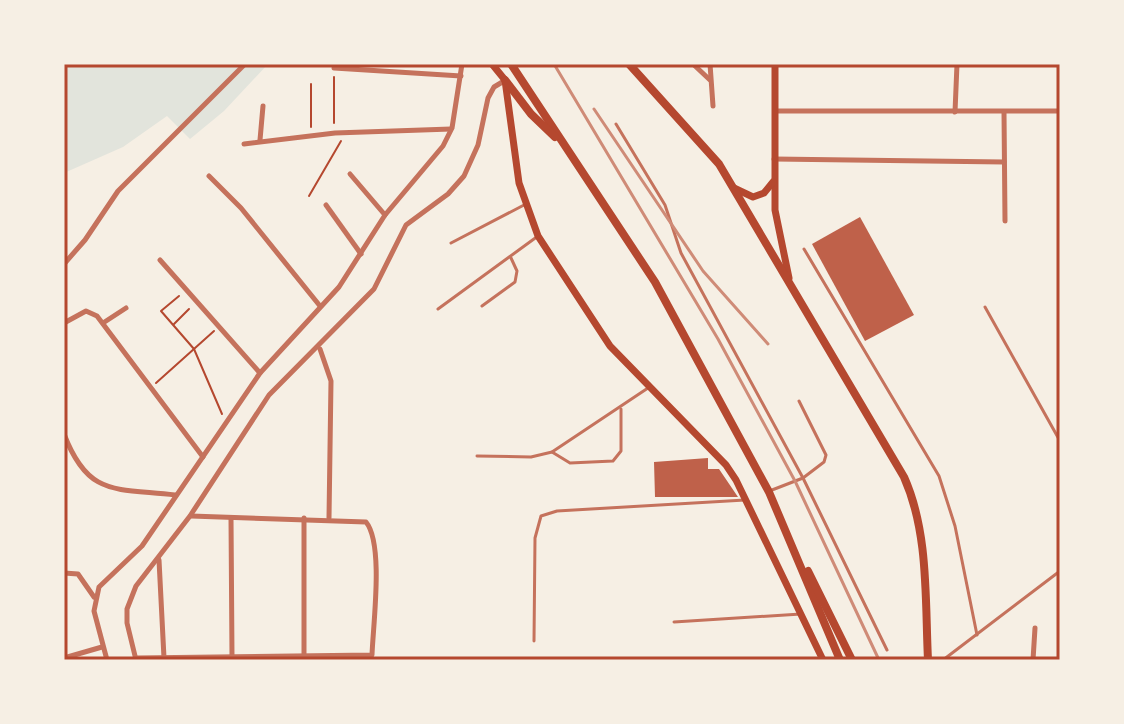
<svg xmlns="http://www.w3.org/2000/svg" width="1124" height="724" font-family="Helvetica,sans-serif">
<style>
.green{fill:#e2e4dc}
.building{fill:#bf614a}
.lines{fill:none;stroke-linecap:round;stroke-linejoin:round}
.path{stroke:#b5482f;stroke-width:2}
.service{stroke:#c5725c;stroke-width:3}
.minor{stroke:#c5725c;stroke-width:5}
.secondary{stroke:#b5482f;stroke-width:7}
.trunk{stroke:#b5482f;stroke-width:8}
.rail{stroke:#cf8b77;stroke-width:3}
.neatline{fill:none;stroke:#b5482f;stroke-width:3}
</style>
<rect width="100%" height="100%" fill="#f6efe4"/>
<polygon class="green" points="64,64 268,64 224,111 190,139 167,116 123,147 64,173"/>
<g class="building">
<polygon points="860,217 914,315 865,341 812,244"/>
<polygon points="708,458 708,469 719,469 738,497 655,497 654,462"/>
</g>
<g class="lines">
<g class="path">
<polyline points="334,77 334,123"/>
<polyline points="311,127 311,84"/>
<polyline points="309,196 341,141"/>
<polyline points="179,296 161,311 194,349 222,414"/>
<polyline points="174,324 189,309"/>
<polyline points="156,383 214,331"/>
</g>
<g class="service">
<polyline points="616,124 665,205 681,253 803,478 824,462 826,455 799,401"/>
<polyline points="451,243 524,205"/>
<polyline points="804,249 939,476 955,526 977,635"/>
<polyline points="482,306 515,282 517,271 511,258"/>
<polyline points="985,307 1060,441"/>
<polyline points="438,309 538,236"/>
<polyline points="552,452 570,463 613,461 621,451 621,409"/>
<polyline points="477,456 531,457 552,452 648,388"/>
<polyline points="772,490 803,478 887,650"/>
<polyline points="674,622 801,614"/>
<polyline points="534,641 535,538 541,516 557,511 745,500"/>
<polyline points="943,660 1060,571"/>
</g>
<g class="minor">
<polyline points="693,64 710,80"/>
<polyline points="710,64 713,106"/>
<polyline points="334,68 461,76"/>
<polyline points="775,111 1060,111"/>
<polyline points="955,112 957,64"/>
<polyline points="1004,112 1005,221"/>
<polyline points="260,140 263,106"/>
<polyline points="244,144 335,133 451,129"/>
<polyline points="774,159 1004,162"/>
<polyline points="350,174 385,215"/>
<polyline points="209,176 241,208 320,306"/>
<polyline points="326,205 361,254"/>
<polyline points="160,260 260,373"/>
<polyline points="64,264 85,240 118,191 245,64"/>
<polyline points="64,323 86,311 97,316 203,457"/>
<polyline points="103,323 126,308"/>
<polyline points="320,349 331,381 329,518"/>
<path d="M 64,434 C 88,497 115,488 175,495"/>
<polyline points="231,518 232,657"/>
<polyline points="159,560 164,658"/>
<polyline points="64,573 78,574 94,597"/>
<polyline points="304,655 304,518"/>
<polyline points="64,658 102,647"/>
<path d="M 136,658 L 372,655 C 373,625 384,544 366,522 L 191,516"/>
<polyline points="107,660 94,611 99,587 142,546 260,373 339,287 385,215 443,146 452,128 462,64"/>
<polyline points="136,660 127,623 127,609 136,586 190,516 269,395 374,289 406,225 448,194 464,176 478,145 488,98 494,87 504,81"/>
<polyline points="1033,660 1035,628"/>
</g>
<g class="secondary">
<polyline points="492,64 505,80 519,183 538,236 610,346 726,465 736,480 823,660"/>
<polyline points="775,64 775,210 789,278"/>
<polyline points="734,188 753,197 764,193 773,182"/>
</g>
<g class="trunk">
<polyline points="511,64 655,282 769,492 840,660"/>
<path d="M 629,64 L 719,164 L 904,477 C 929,533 925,600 928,660"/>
<polyline points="505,80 531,114 555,137"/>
<polyline points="808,571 852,660"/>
</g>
<g class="rail">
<polyline points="554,64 718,339 795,481 879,660"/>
<polyline points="594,109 703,271 768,344"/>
</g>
</g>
<rect width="1124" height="724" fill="none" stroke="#f6efe4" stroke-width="132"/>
<rect x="66" y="66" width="992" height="592" class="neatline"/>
</svg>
